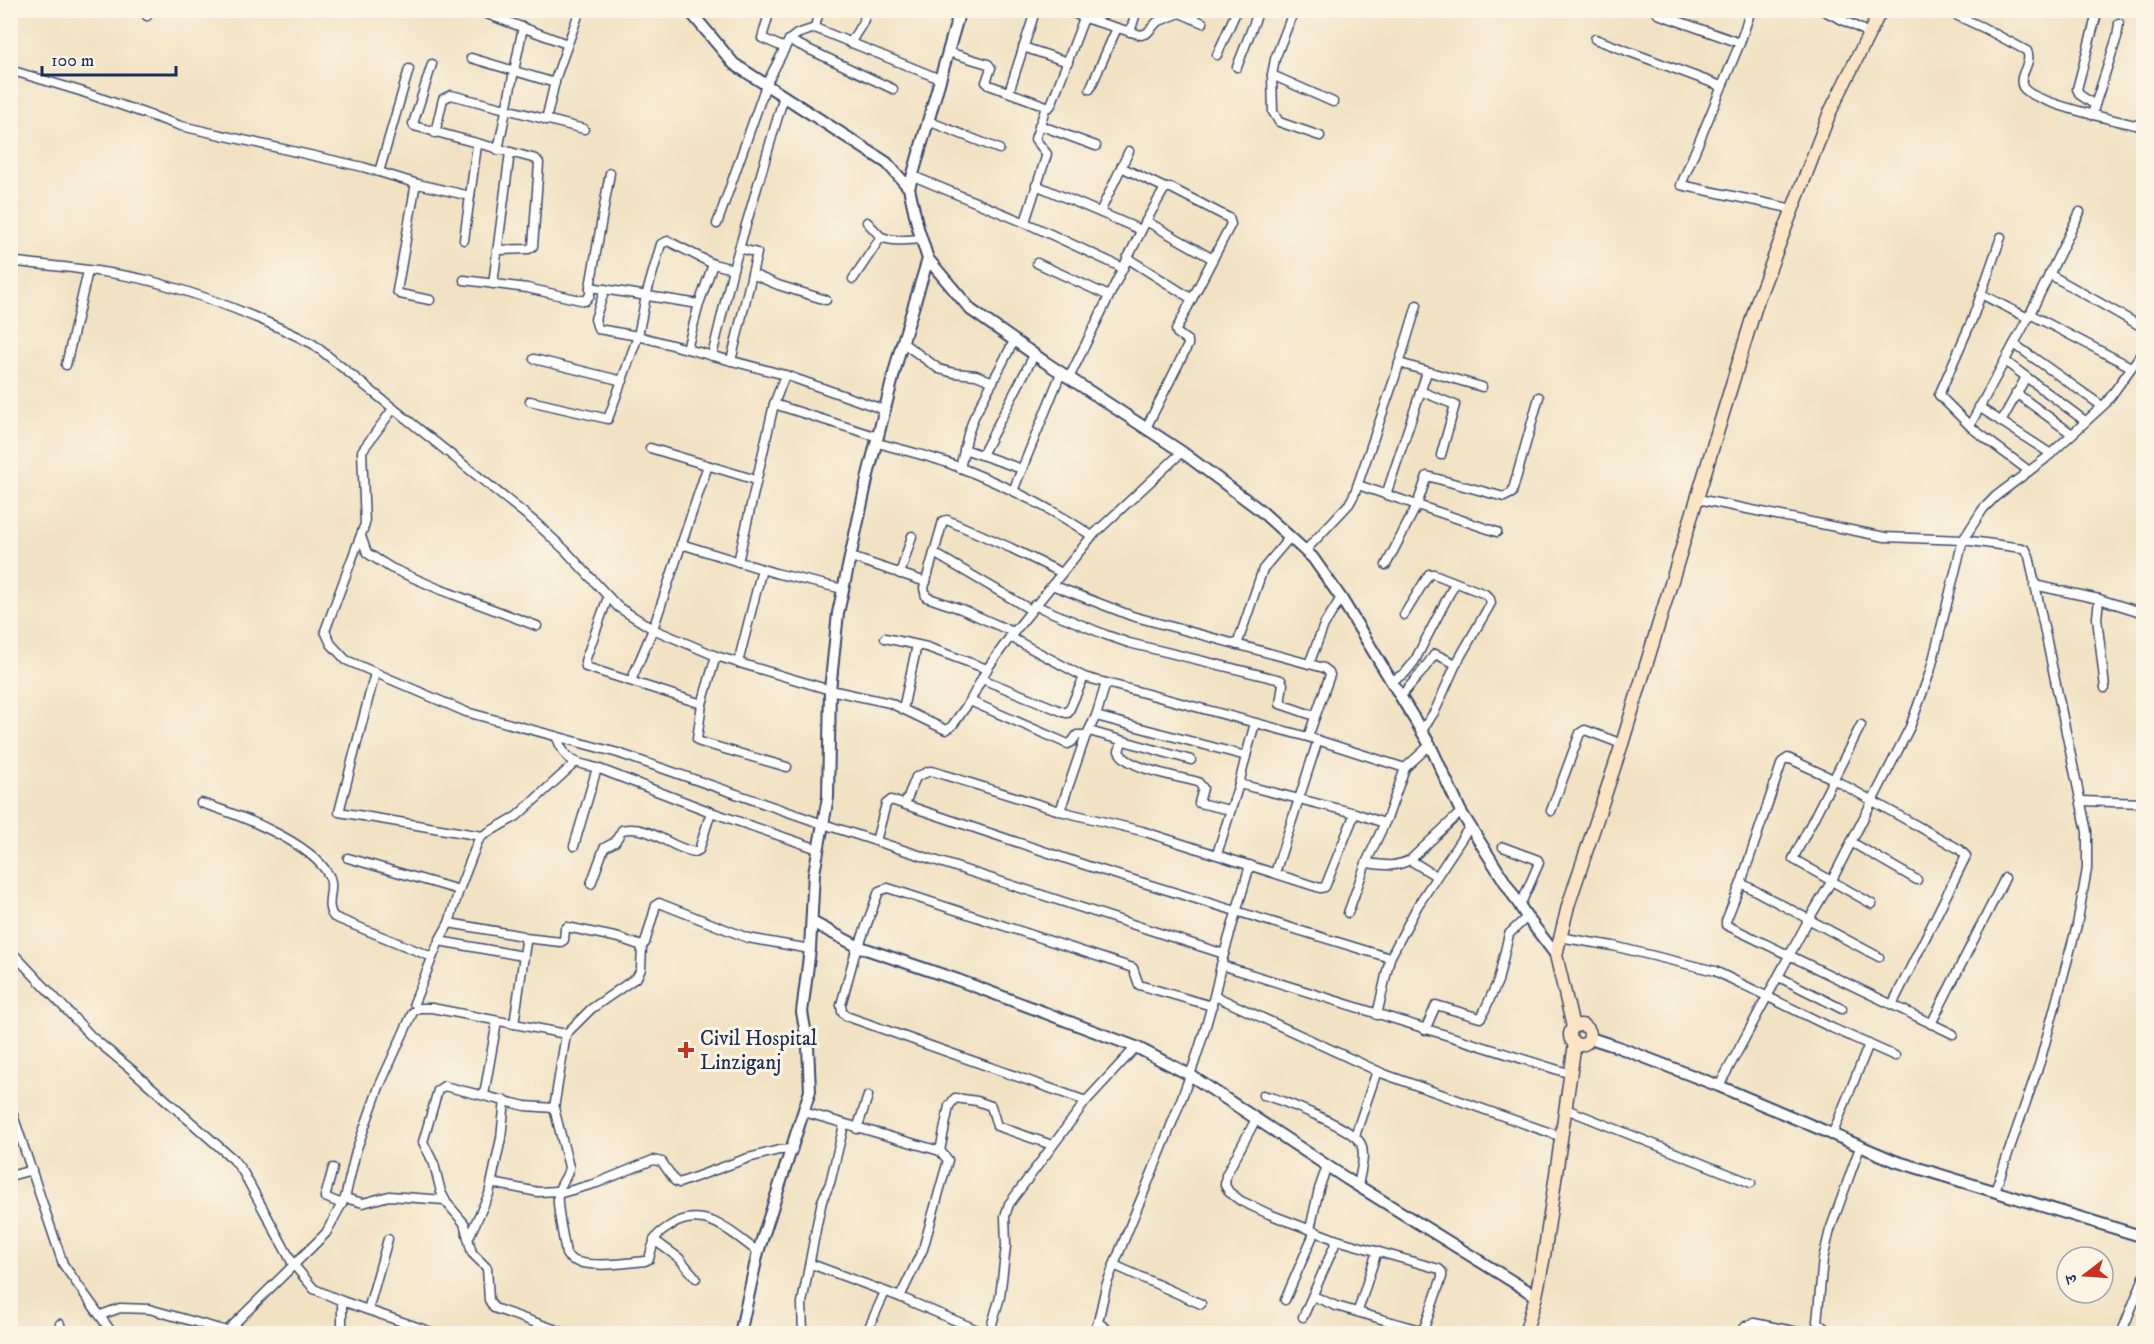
<svg xmlns="http://www.w3.org/2000/svg" width="2154" height="1344" font-family="'IM FELL DW Pica','Noto Serif Devanagari',serif">
<style>
.lines{fill:none;stroke-linecap:round;stroke-linejoin:round}
.minor-casing{stroke:#3b4a6d;stroke-width:11}
.tertiary-casing{stroke:#3b4a6d;stroke-width:14}
.secondary-casing{stroke:#3b4a6d;stroke-width:15}
.minor{stroke:#fff;stroke-width:8}
.tertiary{stroke:#fff;stroke-width:10}
.secondary{stroke:#fce5c4;stroke-width:12}
.poi-dot{fill:#c8321e;stroke:#fcf5e5;stroke-width:2}
.labels{text-anchor:middle;stroke-width:6;stroke-linejoin:round;paint-order:stroke}
.poi-label{font-size:21px;fill:#1b2f5e;stroke:#fcf5e5;text-anchor:start}
</style>
<rect width="100%" height="100%" fill="#fcf5e5"/>
<filter id="ink" filterUnits="userSpaceOnUse"><feTurbulence type="fractalNoise" baseFrequency=".0167" numOctaves="2"/><feDisplacementMap in="SourceGraphic" scale="12" xChannelSelector="R" yChannelSelector="G"/><feConvolveMatrix kernelMatrix="1 2 1 2 8 2 1 2 1" color-interpolation-filters="sRGB"/></filter>
<filter id="wash" filterUnits="userSpaceOnUse"><feTurbulence type="fractalNoise" baseFrequency=".008" numOctaves="4" result="noise"/><feDisplacementMap in="SourceGraphic" scale="24" xChannelSelector="R" yChannelSelector="G"/><feGaussianBlur stdDeviation="1.35" result="paint"/><feColorMatrix in="noise" values="0 0 0 0 0 0 0 0 0 0 0 0 0 0 0 0 0 1.4 0 .05"/><feComposite in="paint" operator="in"/></filter>
<g filter="url(#wash)">
<rect width="100%" height="100%" fill="#f1e2c3"/>
</g>
<g filter="url(#ink)">
<g class="lines">
<defs>
<g id="minor">
<polyline points="476,10 567,44"/>
<polyline points="770,10 762,38 785,48"/>
<polyline points="1067,10 1084,18 1141,35 1147,33 1157,22 1180,13 1203,23"/>
<polyline points="1294,10 1275,59 1272,75 1273,112 1279,122 1320,136"/>
<polyline points="1751,10 1740,43 1681,185 1793,209"/>
<polyline points="1822,10 1869,33"/>
<path d="M 1945,10 L 1984,28 L 2027,51 C 2033,64 2017,75 2023,87 C 2032,103 2123,122 2144,127"/>
<polyline points="1658,14 1740,43"/>
<polyline points="147,16 148,10"/>
<polyline points="815,28 940,79"/>
<polyline points="1130,32 1137,10"/>
<polyline points="1595,39 1721,86"/>
<polyline points="789,40 893,89"/>
<polyline points="850,43 862,24 868,10"/>
<polyline points="1023,47 1068,62"/>
<polyline points="948,52 988,64 991,68 986,82 989,85 1049,107 1051,105 1084,18"/>
<polyline points="1217,55 1237,10"/>
<polyline points="471,58 555,83"/>
<polyline points="432,64 413,124 414,126 536,159 539,163 533,246 529,249 497,250"/>
<polyline points="1237,67 1259,10"/>
<polyline points="10,70 80,91 181,126 363,167 418,184"/>
<polyline points="1272,75 1333,102"/>
<polyline points="1090,89 1117,28"/>
<polyline points="1009,92 1033,18 1033,15 1026,10"/>
<polyline points="2095,105 2117,37 2119,23"/>
<polyline points="2092,115 2095,105 2080,95 2077,89 2096,17"/>
<polyline points="546,120 556,77 580,10"/>
<polyline points="928,121 999,149"/>
<polyline points="1039,125 1096,146"/>
<polyline points="435,133 443,99 451,95 584,129"/>
<polyline points="498,150 523,27"/>
<polyline points="1121,167 1165,188"/>
<polyline points="379,172 409,69"/>
<polyline points="913,176 1035,227 1123,268"/>
<polyline points="1036,185 1141,230"/>
<polyline points="1100,212 1129,151"/>
<polyline points="1146,221 1213,259"/>
<polyline points="867,222 881,237"/>
<polyline points="1025,222 1047,154 1035,139 1046,107"/>
<polyline points="717,224 766,85 789,40 797,34 815,28 819,10"/>
<polyline points="2001,237 1972,320 1939,395 1972,428 2029,471"/>
<polyline points="464,240 477,145"/>
<polyline points="1127,258 1192,299"/>
<path d="M 10,261 C 57,267 106,270 151,281 C 208,296 261,318 313,344 L 535,522 L 565,550 L 618,607 L 653,629 L 716,656 L 830,690 L 890,703 L 946,730 L 952,726 L 970,701 L 987,669 L 1010,637 L 1092,536 L 1182,452"/>
<polyline points="1037,263 1109,296"/>
<polyline points="752,274 778,285 826,300"/>
<polyline points="2049,274 2144,328"/>
<path d="M 853,279 L 881,237 C 894,242 907,240 921,239"/>
<polyline points="464,280 527,288 585,301 590,295 590,287 699,304 713,264 733,269"/>
<polyline points="493,284 510,152"/>
<polyline points="590,287 610,173"/>
<polyline points="605,289 595,319 598,329 638,336 785,375 885,410"/>
<polyline points="1981,294 2028,318"/>
<polyline points="430,300 400,294 397,291 415,188 418,184 470,196"/>
<polyline points="2030,314 2131,367"/>
<polyline points="903,343 939,369 954,373 976,375 993,382"/>
<polyline points="2014,344 2102,406"/>
<polyline points="687,349 699,304"/>
<polyline points="712,356 733,269 784,96"/>
<polyline points="534,359 623,381"/>
<polyline points="731,361 757,253 739,248"/>
<polyline points="2005,361 2085,421"/>
<polyline points="1399,363 1482,387"/>
<polyline points="66,365 88,271"/>
<polyline points="1069,378 1146,221 1165,188 1171,188 1229,218 1231,224 1176,330 1177,333 1188,341 1188,345 1146,428"/>
<polyline points="1420,391 1455,405 1441,455"/>
<polyline points="2016,393 2072,434"/>
<polyline points="530,401 608,419 638,336 646,296 661,244 668,241 713,264"/>
<polyline points="774,404 878,437"/>
<polyline points="1979,407 2051,454"/>
<polyline points="393,409 362,451 365,524 325,631 331,644 346,660 466,712 618,753 814,821 1224,954 1221,965 1571,1074"/>
<polyline points="2001,422 2026,377"/>
<polyline points="1970,425 2028,318 2080,212"/>
<path d="M 877,443 C 900,449 925,455 948,463 C 998,482 1047,505 1092,536"/>
<polyline points="650,448 710,466"/>
<polyline points="964,449 1022,469"/>
<polyline points="982,455 1034,355"/>
<polyline points="960,468 968,434 974,417 1014,341"/>
<polyline points="1358,485 1497,532"/>
<polyline points="1013,491 1061,373"/>
<polyline points="1386,495 1427,372"/>
<polyline points="1698,499 1885,537 1963,540 1983,509 1996,496 2045,459 2106,403 2144,350"/>
<polyline points="361,536 367,553 391,568 439,589 537,626"/>
<polyline points="681,544 775,573 843,589"/>
<polyline points="1305,551 1349,504 1354,495 1395,377 1417,305"/>
<polyline points="934,553 1031,610"/>
<polyline points="851,557 926,582"/>
<polyline points="738,562 774,404 785,375"/>
<polyline points="1386,565 1417,505 1427,476 1504,497 1512,493 1539,397"/>
<polyline points="900,574 912,536"/>
<polyline points="2141,582 2144,583"/>
<polyline points="1052,585 1132,616 1324,668 1329,672 1330,675 1308,737"/>
<polyline points="2034,585 2099,599 2144,613"/>
<polyline points="608,597 585,661 586,667 702,704"/>
<polyline points="2099,599 2097,618 2105,688"/>
<polyline points="1034,605 1106,635 1129,643 1281,680 1283,684 1280,704 1315,716"/>
<polyline points="1404,615 1429,574 1434,574 1485,594 1490,599 1491,603 1456,664 1435,711 1421,732"/>
<polyline points="1013,632 961,609 926,597 924,588 943,521 947,520 1011,548 1062,573"/>
<polyline points="1010,637 1084,677 1308,737 1405,768"/>
<polyline points="885,638 927,647 987,669"/>
<polyline points="1237,645 1263,569 1290,537"/>
<polyline points="716,656 702,704 697,739 700,742 787,767"/>
<polyline points="738,663 762,569"/>
<polyline points="1309,664 1324,625 1341,598"/>
<polyline points="375,673 339,812 482,836"/>
<polyline points="982,679 1066,713 1068,713 1084,677"/>
<polyline points="631,681 653,629 707,468 710,466 756,480"/>
<polyline points="1392,681 1405,673 1414,662 1455,583"/>
<polyline points="1401,696 1420,674 1435,654 1456,664"/>
<polyline points="970,701 1068,744 1072,742 1077,735 1086,735 1087,734 1096,716 1106,683"/>
<polyline points="903,709 917,645"/>
<polyline points="1096,716 1246,756 1239,784 1355,813 1384,823"/>
<polyline points="1861,725 1793,859 1872,904"/>
<polyline points="1089,731 1191,760"/>
<path d="M 556,736 C 567,763 571,761 597,768"/>
<path d="M 1122,742 L 1119,751 C 1126,769 1180,777 1198,782 L 1203,788 L 1199,803 L 1230,810"/>
<polyline points="1246,756 1255,723"/>
<polyline points="2081,801 2144,803"/>
<path d="M 201,803 C 237,814 309,841 328,874 C 337,888 323,904 334,917 L 432,957"/>
<polyline points="905,804 916,777 930,771 935,772 1060,811 1142,831 1320,888 1325,887 1355,813"/>
<polyline points="1060,811 1086,735"/>
<polyline points="1551,811 1580,733 1585,730 1622,744"/>
<polyline points="876,841 886,804 891,800 1088,866 1390,958"/>
<polyline points="1851,842 1917,880"/>
<polyline points="574,846 597,768 711,812 818,849"/>
<polyline points="1503,847 1538,860 1539,863 1520,906"/>
<polyline points="1217,854 1239,784"/>
<polyline points="348,858 459,890"/>
<polyline points="1410,860 1461,812"/>
<path d="M 1366,863 C 1383,865 1394,868 1410,860 L 1436,876"/>
<polyline points="1275,873 1318,740"/>
<polyline points="1741,883 1879,957"/>
<path d="M 591,884 L 604,848 L 615,842 L 622,830 C 650,824 669,848 695,852 L 699,850 L 711,812"/>
<polyline points="1348,913 1366,863 1388,816 1405,768 1430,745"/>
<polyline points="449,923 523,936 526,942 514,1024"/>
<polyline points="1559,937 1613,946 1715,971 1832,1028 1895,1056"/>
<polyline points="525,938 561,942 564,940 565,929 567,927 619,938 642,946 645,943 656,905 659,903 748,938 810,949"/>
<polyline points="439,941 523,956"/>
<polyline points="857,946 841,1005 842,1012 846,1016 1086,1101"/>
<polyline points="859,946 879,891 888,888 1133,968 1139,985 1212,1006"/>
<polyline points="10,950 92,1037 132,1070 233,1159 243,1172 293,1264 314,1289 342,1301 437,1334"/>
<polyline points="1224,954 1250,865"/>
<polyline points="1779,977 1842,1009"/>
<polyline points="1215,996 1384,1074 1562,1137"/>
<polyline points="414,1003 439,941 449,923 459,890 478,841 482,836 517,816 576,762"/>
<polyline points="1892,1005 1966,856 1959,849 1833,779 1788,758 1782,762 1741,883 1726,921 1726,925 1953,1034"/>
<polyline points="1377,1015 1390,958 1418,905 1470,826"/>
<polyline points="1931,1024 2005,878"/>
<polyline points="1425,1030 1436,1005 1480,1018 1482,1016 1498,981 1509,934 1527,917"/>
<polyline points="566,1034 591,1009 637,977 641,969 642,946"/>
<polyline points="1719,1086 1809,919 1831,882 1910,727 1930,672 1963,540 2022,548 2026,550 2029,556 2087,832 2087,869 2077,925 2040,1062 1995,1191"/>
<polyline points="484,1095 497,1021"/>
<path d="M 1263,1095 C 1282,1100 1354,1128 1361,1144 C 1366,1156 1360,1173 1358,1186"/>
<polyline points="10,1106 63,1264 113,1334"/>
<polyline points="554,1108 525,1106 444,1086 438,1090 423,1142 434,1164 441,1192 446,1202 464,1223 472,1253 487,1268 489,1300 494,1308 568,1334"/>
<polyline points="1566,1109 1751,1183"/>
<polyline points="804,1112 940,1151 948,1160 923,1249 900,1297"/>
<polyline points="1256,1119 1226,1175 1225,1185 1229,1192 1241,1201 1269,1214 1337,1240 1439,1269 1442,1272 1442,1277 1422,1334"/>
<polyline points="857,1129 868,1096"/>
<polyline points="1832,1135 1869,1044"/>
<polyline points="1355,1136 1377,1071"/>
<polyline points="940,1151 949,1106 955,1098 977,1101 991,1106 997,1126 1052,1145"/>
<polyline points="333,1168 325,1197 342,1204"/>
<polyline points="10,1176 32,1170"/>
<polyline points="492,1183 538,1192 558,1191"/>
<polyline points="558,1194 597,1183 653,1160 662,1162 675,1181 679,1183 748,1158 779,1150 793,1149"/>
<polyline points="345,1198 363,1203 389,1196 445,1200"/>
<polyline points="1310,1229 1319,1189 1327,1166"/>
<polyline points="469,1237 489,1194 501,1138 505,1100"/>
<polyline points="654,1240 679,1258 696,1278"/>
<polyline points="811,1264 900,1297 987,1334"/>
<polyline points="1114,1265 1201,1304"/>
<polyline points="1313,1296 1336,1306 1423,1331"/>
<polyline points="1285,1300 1315,1231"/>
<polyline points="342,1301 342,1334"/>
<polyline points="368,1310 388,1239"/>
<polyline points="1358,1311 1377,1251"/>
<polyline points="101,1315 120,1308 149,1309 227,1331"/>
<polyline points="1303,1317 1337,1240"/>
<polyline points="60,1324 61,1334"/>
<path d="M 224,1334 L 326,1233 L 345,1198 L 356,1151 L 379,1087 L 413,1012 L 419,1008 L 432,1008 L 566,1034 L 554,1108 L 569,1167 C 568,1177 560,1184 558,1193 C 556,1208 564,1238 566,1254 C 576,1271 628,1263 645,1261 L 649,1259 C 655,1236 654,1235 675,1223 C 708,1207 733,1234 758,1252"/>
<polyline points="803,1334 802,1303 817,1224 822,1201 830,1183 844,1125"/>
<polyline points="866,1334 885,1292"/>
<polyline points="989,1334 1000,1297 1006,1246 1005,1216 1009,1204 1086,1101 1136,1047"/>
<polyline points="1092,1334 1098,1322"/>
<path d="M 1113,1334 L 1098,1322 L 1106,1286 C 1146,1180 1199,1077 1221,965"/>
<polyline points="1739,1334 1746,1326 1754,1323 1808,1334"/>
<polyline points="1832,1334 1817,1322 1823,1259 1830,1230 1860,1147"/>
<polyline points="2121,1334 2144,1277"/>
</g>
<g id="tertiary">
<polyline points="689,10 734,64 887,163 909,188 918,228 928,259 971,310 1045,362 1182,452 1260,510 1313,558 1341,598 1430,745 1461,812 1527,917 1556,955"/>
<polyline points="909,188 960,10"/>
<polyline points="812,922 857,946 958,980 1136,1047 1190,1075 1347,1179 1536,1296"/>
<polyline points="1590,1038 1618,1047 1719,1086 1895,1161 2144,1237"/>
<polyline points="740,1334 758,1252 810,1091 808,1046 802,1012 810,949 814,873 828,797 830,690 838,613 868,475 899,354 928,259"/>
</g>
<g id="secondary">
<circle cx="1580" cy="1035" r="10"/>
<polyline points="1573,1027 1556,955 1568,906 1622,744 1758,299 1830,112 1881,10"/>
<polyline points="1525,1334 1536,1296 1544,1256 1575,1043"/>
</g>
</defs>
<use href="#minor" class="minor-casing"/>
<use href="#tertiary" class="tertiary-casing"/>
<use href="#secondary" class="secondary-casing"/>
<use href="#minor" class="minor"/>
<use href="#tertiary" class="tertiary"/>
<use href="#secondary" class="secondary"/>
</g>
</g>
<path class="poi-dot" d="M683 1041h6v6h6v6h-6v6h-6v-6h-6v-6h6z"/>
<g class="labels">
<g class="poi-label">
<text x="700" y="1045">Civil Hospital<tspan x="700" dy="24">Linziganj</tspan></text>
</g>
</g>
<rect width="2154" height="1344" fill="none" stroke="#fcf5e5" stroke-width="36"/>
<g transform="translate(2085 1275) rotate(253)"><circle r="28" fill="#fcf5e5" stroke="#a2a6af" stroke-width="1.5"/>
<path d="M0-4.5L10 22L0 15L-10 22Z" fill="#c8321e"/>
<text y="-9" font-size="16" font-weight="bold" text-anchor="middle" fill="#1b2f5e">उ</text>
</g>
<path d="M42 66v9h134v-9" fill="none" stroke="#1b2f5e" stroke-width="3"/>
<text x="51" y="66" font-size="18" fill="#1b2f5e" stroke="#fcf5e5" stroke-width="4.5" paint-order="stroke">100 m</text>
</svg>
